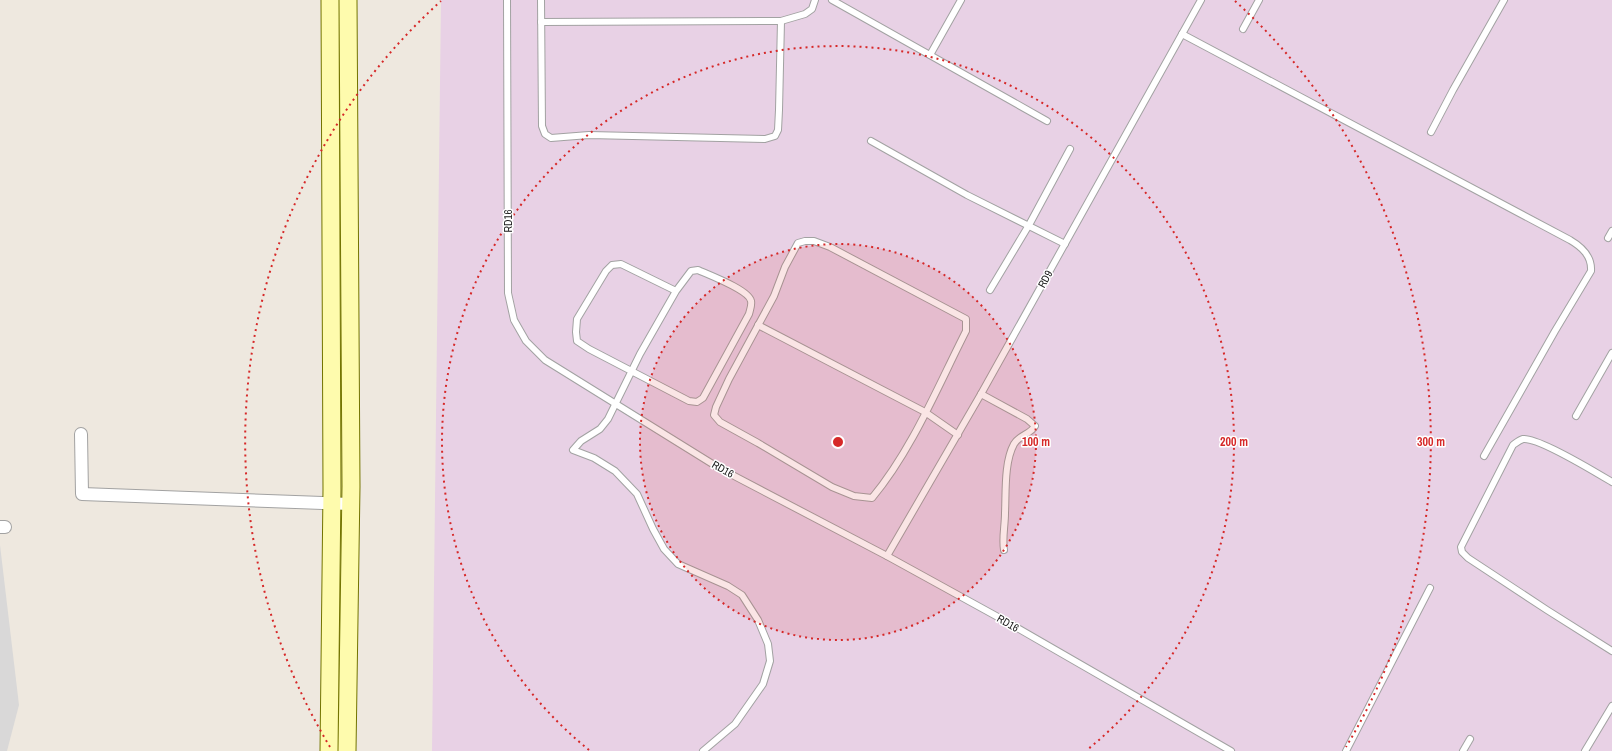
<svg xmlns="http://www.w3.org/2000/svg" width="1612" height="751" font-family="'Archivo Narrow',sans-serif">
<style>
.residential{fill:#d9d8d8}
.industrial{fill:#e8d1e5}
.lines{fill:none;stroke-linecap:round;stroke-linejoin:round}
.lane-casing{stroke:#a2a2a2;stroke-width:8}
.street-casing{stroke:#a2a2a2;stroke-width:14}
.secondary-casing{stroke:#737400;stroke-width:19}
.lane{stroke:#fff;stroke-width:6}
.street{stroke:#fff;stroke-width:12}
.secondary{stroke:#fefbad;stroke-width:17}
.ring{fill:none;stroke:#d62828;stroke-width:2;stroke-dasharray:2 4}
.labels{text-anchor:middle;stroke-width:3;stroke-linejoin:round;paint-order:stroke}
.street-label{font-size:11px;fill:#1b1b1b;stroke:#fff}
.centre{fill:#d62828;stroke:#fff;stroke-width:2}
.ring-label{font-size:12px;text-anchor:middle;font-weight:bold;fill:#d62828;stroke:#fff;stroke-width:3;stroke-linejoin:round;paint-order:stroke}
</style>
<rect width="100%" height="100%" fill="#eee8df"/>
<polygon class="residential" points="0,545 19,705 7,751 0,751"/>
<polygon class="industrial" points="441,0 1612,0 1612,751 432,751"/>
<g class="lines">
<defs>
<g id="lane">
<polyline points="507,0 508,293 514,320 526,341 545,360 719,468 887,556 1007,622 1231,751"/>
<polyline points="541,0 542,126 545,134 551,138 589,135 765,139 775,136 778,130 779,110 781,21"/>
<polyline points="832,0 1047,121"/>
<polyline points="541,22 781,21 805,14 812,9 815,0"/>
<polyline points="1243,29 1259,0"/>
<path d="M 1182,34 L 1570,240 C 1582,247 1592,256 1591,271 L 1555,331 L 1484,456"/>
<polyline points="930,55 961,0"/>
<polyline points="1431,132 1453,90 1504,0"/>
<polyline points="871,141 967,195 1065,244"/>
<polyline points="1608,238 1612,231"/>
<path d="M 805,241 L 814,241 L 830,247 L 966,319 L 966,331 C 938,386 912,450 872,498 L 854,496 L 832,487 L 758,443 L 720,422 L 714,415 L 716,407 L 729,379 L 774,296 L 785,267 L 798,243 Z"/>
<polyline points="990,290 1029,225 1070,149"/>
<path d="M 676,291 L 621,264 L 612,265 L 606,271 L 577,319 L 576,332 L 577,341 L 589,349 L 689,401 L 697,402 L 703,398 L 749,314 C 750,310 752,305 751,301 C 749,290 709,275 698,270 L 691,271 L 676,291 L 640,354 L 608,419 L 600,429 L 581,441 L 573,450 L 594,458 L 615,471 L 637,494 L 653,529 L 664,549 L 678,564 L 728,586 L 742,595 L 758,620 L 768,644 L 770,661 L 763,684 L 735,724 L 703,751"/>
<polyline points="758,325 925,412 958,435"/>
<path d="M 981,394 L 1027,419 L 1035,426 C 1031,434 1019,435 1014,444 C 1004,462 1006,493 1005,513 C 1005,526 1002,538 1004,550"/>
<polyline points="1576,416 1612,353"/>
<path d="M 1612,482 C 1597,473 1538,437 1523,439 C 1519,440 1516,443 1513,445 L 1461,547 L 1462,552 L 1468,558 L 1547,610 L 1612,651"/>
<polyline points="887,556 981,394 1201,0"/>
<polyline points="1346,751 1430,588"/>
<polyline points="1463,751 1470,739"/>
<polyline points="1585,751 1612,706"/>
</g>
<g id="street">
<polyline points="81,434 82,494 350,504"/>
<polyline points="0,527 5,527"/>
</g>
<g id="secondary">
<polyline points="329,751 332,489 330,0"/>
<polyline points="347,751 351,486 348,0"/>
</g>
</defs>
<use href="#lane" class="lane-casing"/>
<use href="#street" class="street-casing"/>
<use href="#secondary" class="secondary-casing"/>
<use href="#lane" class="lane"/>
<use href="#street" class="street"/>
<use href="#secondary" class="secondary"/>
</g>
<circle cx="838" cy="442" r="198" fill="#d62828" fill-opacity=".12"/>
<g class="ring">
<circle cx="838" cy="442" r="198"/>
<path d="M589 750A396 396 0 1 1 1087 750"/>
<path d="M330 747A593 593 0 0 1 441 1M1235 1A593 593 0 0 1 1346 747"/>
</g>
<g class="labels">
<g class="street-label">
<text transform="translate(508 221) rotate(-90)" y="4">RD16</text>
<text transform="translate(1045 279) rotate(-61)" y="4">RD9</text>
<text transform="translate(723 469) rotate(29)" y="4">RD16</text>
<text transform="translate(1008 623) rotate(30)" y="4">RD16</text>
</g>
</g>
<circle cx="838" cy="442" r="6" class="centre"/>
<g class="ring-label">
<text x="1036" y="446">100 m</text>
<text x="1234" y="446">200 m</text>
<text x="1431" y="446">300 m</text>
</g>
</svg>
